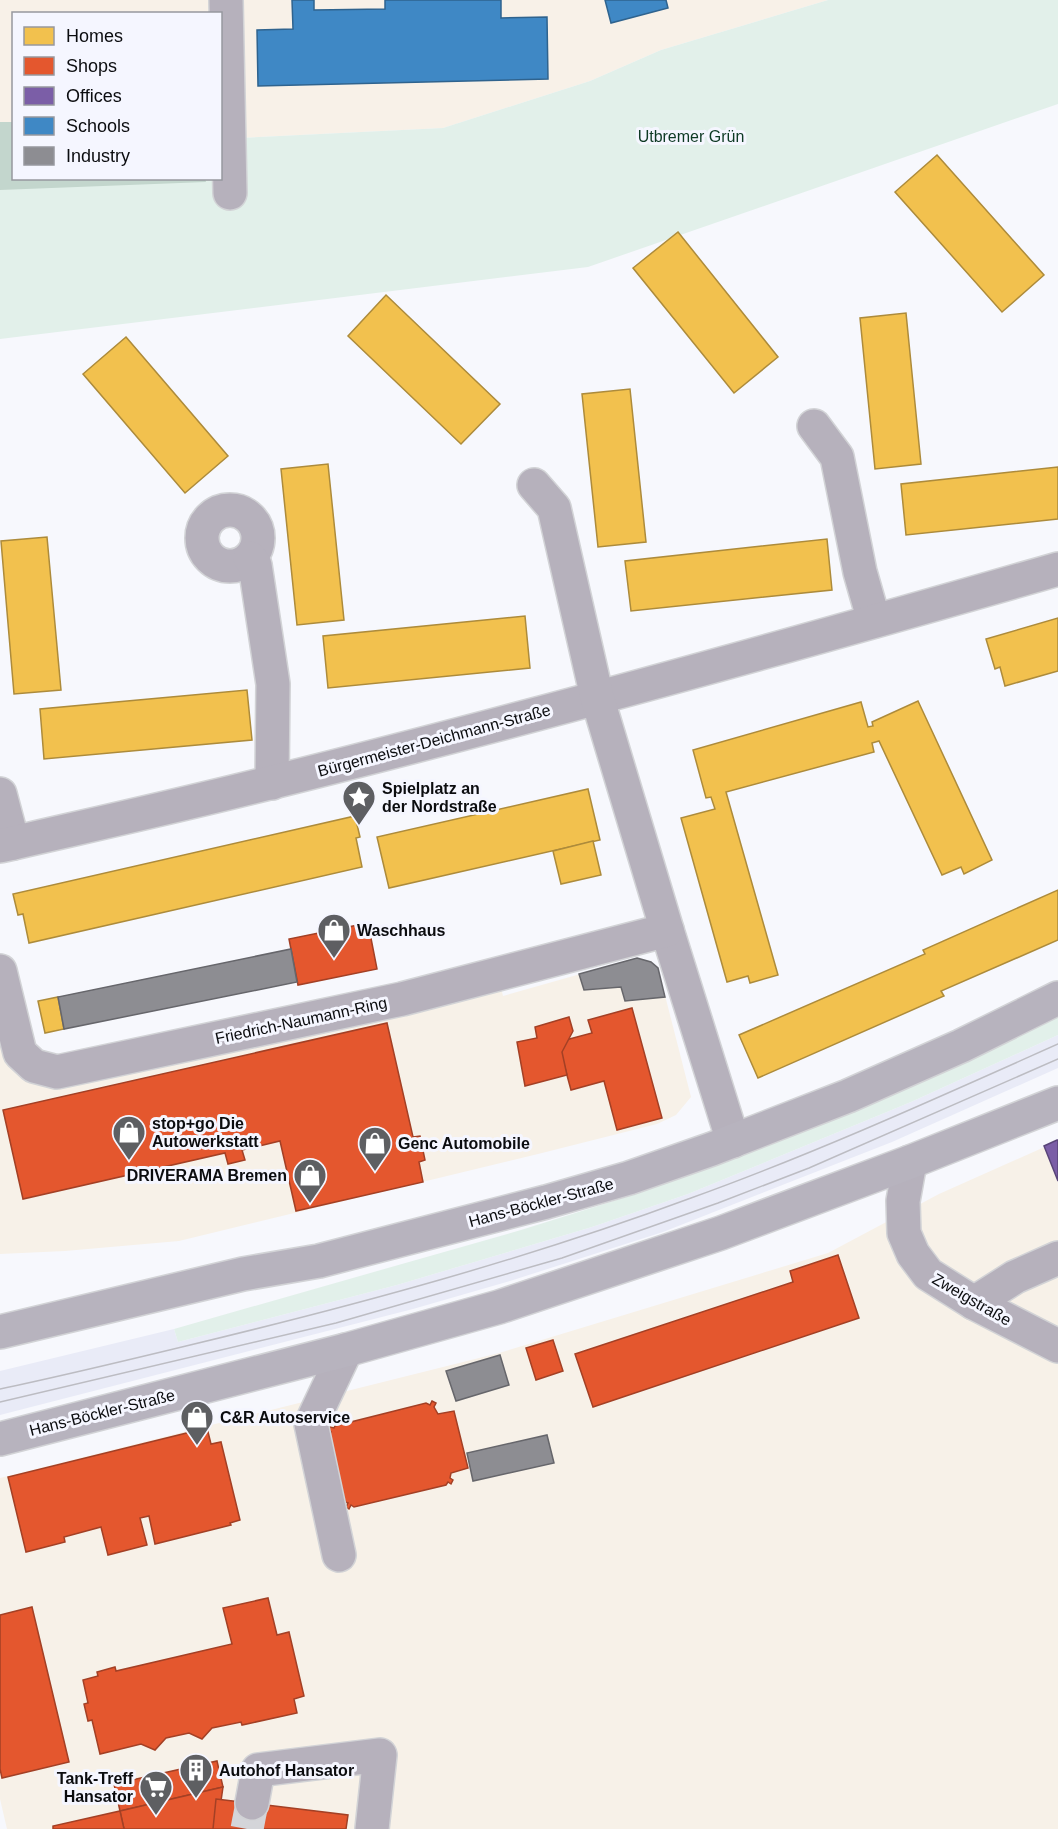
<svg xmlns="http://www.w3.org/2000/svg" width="1058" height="1829" font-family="Helvetica,sans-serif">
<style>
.commercial{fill:#f7f1e8}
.built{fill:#e9ebf7}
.education{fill:#f8f1e8}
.green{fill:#e2f0ea}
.forest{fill:#c3d6cd}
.homes{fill:#f2c14e;stroke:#ad8b3b;stroke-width:1.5}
.shops{fill:#e4572e;stroke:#a34025;stroke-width:1.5}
.offices{fill:#7b5ea7;stroke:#594579;stroke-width:1.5}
.schools{fill:#3f88c5;stroke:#2f638e;stroke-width:1.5}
.industry{fill:#8d8d92;stroke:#66666b;stroke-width:1.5}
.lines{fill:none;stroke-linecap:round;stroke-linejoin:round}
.minor-tunnel{stroke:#d4d5d9;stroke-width:33;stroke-dasharray:33 16;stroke-linecap:butt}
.minor-casing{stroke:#d2d3d6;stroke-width:36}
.major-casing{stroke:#d2d3d6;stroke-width:36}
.minor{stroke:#b6b1bc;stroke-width:33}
.major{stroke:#b7b3be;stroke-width:33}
.tram{stroke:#bcbcc2;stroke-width:1.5}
.labels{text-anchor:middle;stroke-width:6;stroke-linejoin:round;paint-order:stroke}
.park-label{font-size:16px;fill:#0e3a24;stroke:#f5f6ff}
.street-label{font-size:16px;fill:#0b0c0f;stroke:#f5f6ff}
.poi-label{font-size:16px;font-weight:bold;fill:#0b0c0f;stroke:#f5f6ff;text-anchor:start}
</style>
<rect width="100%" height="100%" fill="#f7f8fd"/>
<g class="commercial">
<polygon points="637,958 651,962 658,968 691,1097 676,1115 657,1124 538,1154 179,1241 65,1251 0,1254 0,990 21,1053 56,1072 496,968 503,996"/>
<polygon points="1058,1141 1058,1829 7,1829 0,1799 0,1478 499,1353 828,1253 939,1194"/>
</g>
<polygon class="built" points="1058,1035 1058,1068 892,1142 663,1232 510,1281 413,1309 0,1415 0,1371 174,1329 178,1342 397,1285 592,1227 688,1194 911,1102"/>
<polygon class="education" points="0,0 828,0 661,50 590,81 443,128 221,139 220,14 14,14 13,149 0,149"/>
<g class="green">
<polygon points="828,0 1058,0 1058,104 588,267 0,339 0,149 13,149 14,178 220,178 221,139 443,128 590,81 661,50"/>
<polygon points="1058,1015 1058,1035 911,1102 688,1194 592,1227 397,1285 178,1342 174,1329 521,1230 639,1193 746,1154 864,1106"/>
</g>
<polygon class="forest" points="0,122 13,122 14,178 205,178 206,182 0,190"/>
<g class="homes">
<polygon points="937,155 1044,275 1002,312 895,192"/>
<polygon points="678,232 778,357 734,393 633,268"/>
<polygon points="386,295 500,404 461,444 348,336"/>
<polygon points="906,313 921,464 875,469 860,318"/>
<polygon points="126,337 228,456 185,493 83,374"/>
<polygon points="630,389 646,542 598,547 582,394"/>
<polygon points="328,464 344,620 297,625 281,469"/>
<polygon points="1058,467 1058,519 906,535 901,484"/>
<polygon points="47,537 61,690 14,694 1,541"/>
<polygon points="827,539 832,590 631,611 625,561"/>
<polygon points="525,616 530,668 328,688 323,636"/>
<polygon points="1058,618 1058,671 1005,686 1000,667 995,669 986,639"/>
<polygon points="247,690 252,740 44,759 40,709"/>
<polygon points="918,701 992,860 964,874 961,867 942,875 879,741 872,743 874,752 726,792 778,975 750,983 748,976 727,982 681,818 715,809 711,797 706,798 693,750 861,702 868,727 873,726 872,722"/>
<polygon points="588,789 600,840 389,888 377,837"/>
<polygon points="355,816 360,837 356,838 362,867 29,943 23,914 18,915 13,894"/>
<polygon points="593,841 601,875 561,884 553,851"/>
<polygon points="1058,890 1058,940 941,991 944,996 758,1078 739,1035 925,954 923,950"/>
<polygon points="58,997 64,1029 45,1033 38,1001"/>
</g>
<g class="shops">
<polygon points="368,923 377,969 298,985 289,939"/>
<polygon points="632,1008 662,1118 617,1130 604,1081 571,1090 558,1042 592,1033 588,1020"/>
<polygon points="569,1017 573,1031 562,1052 567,1075 525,1086 517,1042 537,1038 535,1027"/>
<polygon points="387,1023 413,1137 420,1136 425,1160 419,1162 423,1182 296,1211 280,1141 242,1150 245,1160 228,1164 225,1153 23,1199 3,1110"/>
<polygon points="838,1255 859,1318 593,1407 575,1354 793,1282 790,1271"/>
<polygon points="553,1340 563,1371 536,1380 526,1348"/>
<polygon points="432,1401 436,1403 434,1407 438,1414 454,1411 468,1468 451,1473 450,1478 453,1480 451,1484 448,1482 446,1485 354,1507 351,1505 349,1509 346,1507 348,1503 345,1502 329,1435 331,1432 328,1430 330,1427 334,1428 335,1426 426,1403 430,1405"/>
<polygon points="207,1428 211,1444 221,1442 240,1520 230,1523 231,1525 155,1544 149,1516 140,1518 147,1545 108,1555 101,1527 64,1537 65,1542 26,1552 8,1477"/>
<polygon points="268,1598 277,1635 289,1632 304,1696 294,1699 297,1713 242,1725 241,1722 212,1728 202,1739 189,1733 166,1738 155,1750 141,1744 100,1754 92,1720 88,1721 84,1704 88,1703 83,1680 98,1676 97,1672 115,1667 116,1671 232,1644 223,1608"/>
<polygon points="32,1607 69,1762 2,1778 0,1769 0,1615"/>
<polygon points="217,1761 223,1787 120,1811 114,1784"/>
<polygon points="223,1787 217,1829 124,1829 120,1811"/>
<polygon points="216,1799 348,1815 346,1829 213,1829"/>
<polygon points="120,1811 124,1829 53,1829 53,1826"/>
</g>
<polygon class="offices" points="1057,1140 1058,1140 1058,1181 1044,1146"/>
<g class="schools">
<polygon points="292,0 314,0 314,10 385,9 385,0 501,0 501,18 547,17 548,79 258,86 257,30 293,29"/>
<polygon points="605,0 666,0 668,8 611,23"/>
</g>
<g class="industry">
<polygon points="291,949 297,982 64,1029 58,997"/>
<polygon points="637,958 651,962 658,968 665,997 625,1001 621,987 584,990 579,974"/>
<polygon points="500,1355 509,1385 456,1401 446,1371"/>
<polygon points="547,1435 554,1463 473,1481 467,1453"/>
</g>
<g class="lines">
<polyline class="minor-tunnel" points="247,1829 252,1803"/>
<defs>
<g id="minor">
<polyline points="226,0 230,193"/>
<polyline points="814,426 837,457 860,572 874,621"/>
<circle cx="230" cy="538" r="28"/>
<polyline points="250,558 255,565 273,684 272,783"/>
<polyline points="0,794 13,843"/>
<path d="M 0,846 C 91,825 182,805 273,782 C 536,717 797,644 1058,569"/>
<polyline points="667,930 733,1141"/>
<polyline points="0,971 20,1053 34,1066 57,1072 402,999 667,930 597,697 554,508 534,485"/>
<polyline points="910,1162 903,1201 904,1233 913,1254 928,1274 974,1303 1058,1346"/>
<polyline points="974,1303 1015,1277 1058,1258"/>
<polyline points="339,1555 311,1424 346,1350"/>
<polyline points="252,1803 258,1770 380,1755 372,1829"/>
</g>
<g id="major">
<polyline points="0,1332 243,1274 319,1261 546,1202 629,1178 712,1149 848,1096 961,1046 1058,998"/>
<polyline points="0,1439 346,1350 499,1307 721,1233 910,1162 1058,1103"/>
</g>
</defs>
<use href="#minor" class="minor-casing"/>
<use href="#major" class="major-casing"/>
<use href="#minor" class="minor"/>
<use href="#major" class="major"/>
<g class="tram">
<path d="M 0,1389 C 62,1376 124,1361 186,1346 C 357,1305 527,1259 691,1198 C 816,1153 937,1098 1058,1044"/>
<polyline points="0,1402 336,1323 562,1258 718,1203 809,1168 1058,1059"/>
</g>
</g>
<defs>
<symbol id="sight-pin" viewBox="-11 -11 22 30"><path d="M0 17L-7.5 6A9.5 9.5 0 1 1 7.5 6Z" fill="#5e5f62" stroke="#f5f6ff"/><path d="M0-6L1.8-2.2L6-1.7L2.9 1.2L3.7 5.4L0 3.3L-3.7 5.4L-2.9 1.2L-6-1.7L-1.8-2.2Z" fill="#fff"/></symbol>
<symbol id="shop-pin" viewBox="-11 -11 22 30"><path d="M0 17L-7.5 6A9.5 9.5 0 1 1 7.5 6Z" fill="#5e5f62" stroke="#f5f6ff"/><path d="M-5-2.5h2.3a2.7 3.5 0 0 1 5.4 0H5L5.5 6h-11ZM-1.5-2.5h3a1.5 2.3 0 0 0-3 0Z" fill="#fff"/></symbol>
<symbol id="building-pin" viewBox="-11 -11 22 30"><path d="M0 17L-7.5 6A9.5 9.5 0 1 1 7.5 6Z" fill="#5e5f62" stroke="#f5f6ff"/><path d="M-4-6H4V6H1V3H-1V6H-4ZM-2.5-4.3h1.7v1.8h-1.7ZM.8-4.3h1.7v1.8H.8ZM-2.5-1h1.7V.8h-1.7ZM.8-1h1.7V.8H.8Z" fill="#fff"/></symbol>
<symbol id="supermarket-pin" viewBox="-11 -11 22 30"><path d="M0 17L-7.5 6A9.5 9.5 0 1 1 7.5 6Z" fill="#5e5f62" stroke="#f5f6ff"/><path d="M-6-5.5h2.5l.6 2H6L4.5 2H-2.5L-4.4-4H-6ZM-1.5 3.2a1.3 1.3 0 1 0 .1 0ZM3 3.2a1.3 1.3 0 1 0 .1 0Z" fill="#fff"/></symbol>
</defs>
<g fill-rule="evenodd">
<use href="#sight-pin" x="340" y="778" width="38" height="52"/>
<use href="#shop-pin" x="315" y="911" width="38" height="52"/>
<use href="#shop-pin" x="110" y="1113" width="38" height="52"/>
<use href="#shop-pin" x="356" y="1124" width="38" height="52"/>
<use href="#shop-pin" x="291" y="1156" width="38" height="52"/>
<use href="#shop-pin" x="178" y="1398" width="38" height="52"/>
<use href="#building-pin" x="177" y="1751" width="38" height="52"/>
<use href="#supermarket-pin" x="137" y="1768" width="38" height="52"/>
</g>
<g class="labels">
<g class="park-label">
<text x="691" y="142">Utbremer Grün</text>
</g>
<g class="street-label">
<text transform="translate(434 740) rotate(-15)" y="6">Bürgermeister-Deichmann-Straße</text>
<text transform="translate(301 1020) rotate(-12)" y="6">Friedrich-Naumann-Ring</text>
<text transform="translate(541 1202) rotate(-15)" y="6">Hans-Böckler-Straße</text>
<text transform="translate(972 1299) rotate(30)" y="6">Zweigstraße</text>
<text transform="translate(102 1412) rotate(-14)" y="6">Hans-Böckler-Straße</text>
</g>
<g class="poi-label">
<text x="382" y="794">Spielplatz an<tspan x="382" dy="18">der Nordstraße</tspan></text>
<text x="357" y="936">Waschhaus</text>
<text x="152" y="1129">stop+go Die<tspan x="152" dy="18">Autowerkstatt</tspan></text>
<text x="398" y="1149">Genc Automobile</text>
<text x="287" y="1181" text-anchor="end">DRIVERAMA Bremen</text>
<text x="220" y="1423">C&amp;R Autoservice</text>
<text x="219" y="1776">Autohof Hansator</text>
<text x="133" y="1784" text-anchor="end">Tank-Treff<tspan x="133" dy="18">Hansator</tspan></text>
</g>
</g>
<rect x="12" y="12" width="210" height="168" fill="#f5f6ff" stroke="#97989f" stroke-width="1.5"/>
<rect x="24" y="27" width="30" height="18" fill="#f2c14e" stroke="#97989f" stroke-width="1.5"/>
<text x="66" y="42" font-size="18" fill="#0b0c0f">Homes</text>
<rect x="24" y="57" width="30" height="18" fill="#e4572e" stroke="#97989f" stroke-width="1.5"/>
<text x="66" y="72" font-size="18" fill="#0b0c0f">Shops</text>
<rect x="24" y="87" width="30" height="18" fill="#7b5ea7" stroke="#97989f" stroke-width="1.5"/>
<text x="66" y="102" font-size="18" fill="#0b0c0f">Offices</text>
<rect x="24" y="117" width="30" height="18" fill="#3f88c5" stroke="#97989f" stroke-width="1.5"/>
<text x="66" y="132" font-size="18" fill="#0b0c0f">Schools</text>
<rect x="24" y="147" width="30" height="18" fill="#8d8d92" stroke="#97989f" stroke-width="1.5"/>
<text x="66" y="162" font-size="18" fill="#0b0c0f">Industry</text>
</svg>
